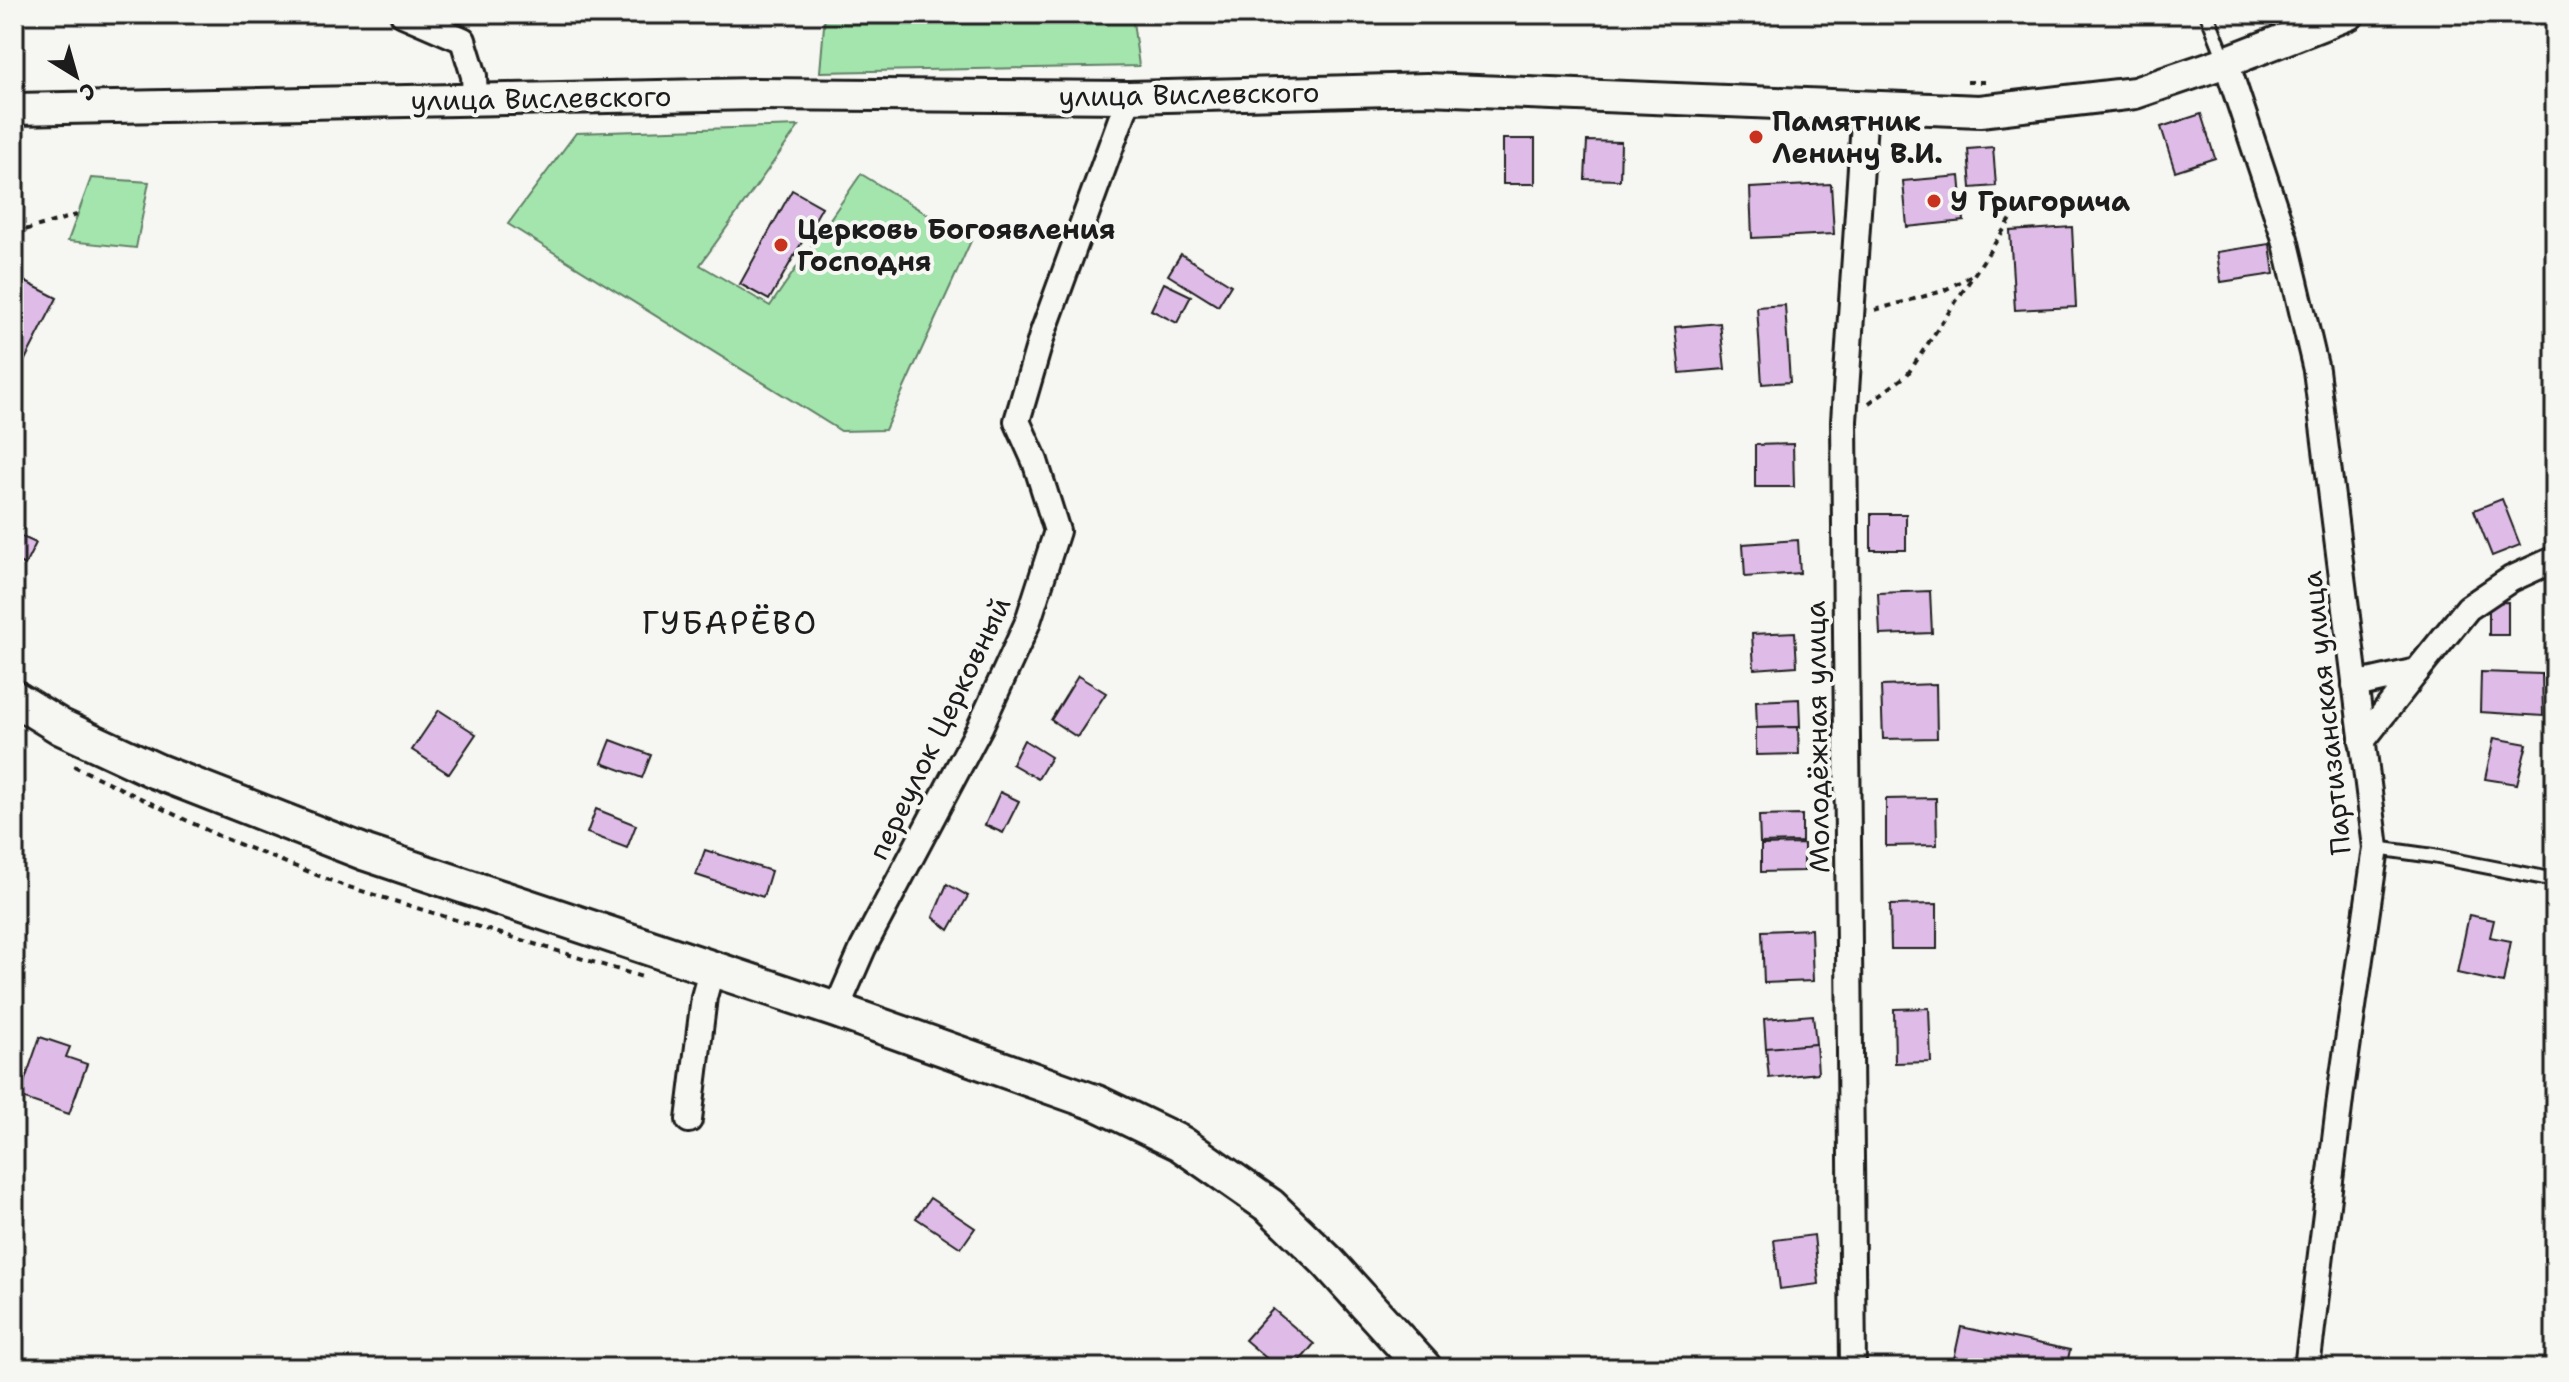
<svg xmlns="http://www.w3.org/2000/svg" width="2569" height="1382" font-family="'Shantell Sans',sans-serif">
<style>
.green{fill:#a4e5ae;stroke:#608065;stroke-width:2}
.building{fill:#debce7;stroke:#1c1c1c;stroke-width:2}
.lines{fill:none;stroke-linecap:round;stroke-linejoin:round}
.service-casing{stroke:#1c1c1c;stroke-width:18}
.minor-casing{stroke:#1c1c1c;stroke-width:30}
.tertiary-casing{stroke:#1c1c1c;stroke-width:36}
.secondary-casing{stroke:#1c1c1c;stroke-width:40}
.path{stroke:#1c1c1c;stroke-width:4;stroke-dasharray:6 6;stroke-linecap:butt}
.service{stroke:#f6f6f2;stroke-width:12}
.minor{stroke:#f6f6f2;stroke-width:24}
.tertiary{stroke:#f6f6f2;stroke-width:30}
.secondary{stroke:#f6f6f2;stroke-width:34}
.poi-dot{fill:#c8321e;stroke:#f6f6f2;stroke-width:3}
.labels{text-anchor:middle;stroke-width:8;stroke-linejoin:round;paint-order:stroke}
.street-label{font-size:28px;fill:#1c1c1c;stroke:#f6f6f2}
.poi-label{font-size:28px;font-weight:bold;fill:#1c1c1c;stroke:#f6f6f2;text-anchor:start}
.quarter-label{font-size:32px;letter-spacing:2px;fill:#1c1c1c;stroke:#f6f6f2}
</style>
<rect width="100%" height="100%" fill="#f6f6f2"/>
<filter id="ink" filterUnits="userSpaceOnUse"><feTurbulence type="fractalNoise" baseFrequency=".0125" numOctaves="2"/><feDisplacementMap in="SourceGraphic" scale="16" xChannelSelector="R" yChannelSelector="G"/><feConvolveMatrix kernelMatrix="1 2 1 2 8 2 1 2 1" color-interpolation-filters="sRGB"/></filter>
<g filter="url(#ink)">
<g class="green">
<polygon points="825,14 1132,14 1139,66 820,72"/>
<polygon points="799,126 700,265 770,306 861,174 971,241 885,430 841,431 508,224 576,133"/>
<polygon points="91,178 149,182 136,248 68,241"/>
</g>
<g class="building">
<polygon points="2201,114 2215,158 2175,171 2161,127"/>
<rect x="1503" y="139" width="32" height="45"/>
<polygon points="1587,141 1621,142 1620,180 1585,179"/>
<polygon points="1993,147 1996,186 1971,188 1968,149"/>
<polygon points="1960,176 1964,221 1907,227 1903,181"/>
<polygon points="1831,184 1834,234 1752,238 1750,188"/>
<polygon points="792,190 822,207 769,300 740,284"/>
<polygon points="2072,227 2076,307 2015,310 2010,231"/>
<polygon points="2270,244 2274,274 2221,282 2217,252"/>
<polygon points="1181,254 1231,285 1218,306 1168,275"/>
<polygon points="14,276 57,298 14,381"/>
<polygon points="1164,283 1191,296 1177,323 1151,310"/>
<polygon points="1785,305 1790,382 1762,384 1757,307"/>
<polygon points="1720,323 1725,369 1680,373 1675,327"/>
<polygon points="1793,444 1794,487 1755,487 1755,445"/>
<polygon points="2502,499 2520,545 2492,556 2474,510"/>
<rect x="1871" y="514" width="35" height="36"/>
<polygon points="14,533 36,543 25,565 14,560"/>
<polygon points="1798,540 1800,573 1745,577 1743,544"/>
<polygon points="1930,591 1932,633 1880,635 1878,593"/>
<polygon points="2508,602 2508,635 2489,635 2489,603"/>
<polygon points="1795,632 1797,666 1754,669 1752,634"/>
<polygon points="2481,672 2542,674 2543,716 2480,712"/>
<polygon points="1078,676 1106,693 1077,737 1051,720"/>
<polygon points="1936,684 1937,738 1883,739 1881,686"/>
<polygon points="1799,699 1800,727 1757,728 1756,701"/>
<polygon points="439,710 476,734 449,774 412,750"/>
<polygon points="1798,727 1799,754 1756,755 1756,728"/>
<polygon points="2494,738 2527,744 2517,784 2485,779"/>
<polygon points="611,740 651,755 642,778 602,763"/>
<polygon points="1024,740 1051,757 1038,779 1012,764"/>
<polygon points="1000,792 1019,801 1003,833 985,825"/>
<polygon points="1936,798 1937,845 1886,846 1886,799"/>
<polygon points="596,809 636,825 627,848 587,833"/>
<polygon points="1802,815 1802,842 1760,843 1759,816"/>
<polygon points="1804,844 1804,871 1761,872 1761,845"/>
<polygon points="705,850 771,871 763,897 696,875"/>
<polygon points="947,884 968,896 949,930 933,917"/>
<polygon points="1937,904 1937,949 1891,949 1890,905"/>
<polygon points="2469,915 2494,920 2490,937 2511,941 2503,983 2457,973"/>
<polygon points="1811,929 1813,981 1764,983 1762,931"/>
<polygon points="1929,1008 1931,1062 1895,1063 1894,1009"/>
<polygon points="1813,1015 1816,1044 1766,1049 1764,1019"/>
<polygon points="40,1037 70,1047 66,1057 87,1064 69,1114 19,1097"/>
<polygon points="1816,1044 1818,1073 1769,1078 1766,1048"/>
<polygon points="930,1198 975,1228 961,1248 916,1218"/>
<polygon points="1814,1235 1819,1284 1780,1289 1774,1240"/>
<polygon points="1273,1309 1314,1344 1294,1368 1278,1368 1245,1340"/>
<polygon points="1961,1327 2070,1350 2066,1368 1952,1368"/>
</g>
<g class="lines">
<defs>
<g id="service">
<polyline points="2207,14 2226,62"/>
<polyline points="2376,848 2433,856 2555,880"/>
</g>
<g id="minor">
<polyline points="403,14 463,40 474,76 475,99"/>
<polyline points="2226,62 2285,239 2316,370 2376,848 2342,1083 2307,1368"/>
<polyline points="2355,685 2417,671 2468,608 2511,579 2555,559"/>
<polyline points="2362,741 2417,671"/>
<polyline points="836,1010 863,948 980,727 1027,624 1057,531 1035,461 1017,421 1043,332 1129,97"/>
<polyline points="689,1120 704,997 712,968"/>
<polyline points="1853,1368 1844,421 1865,107"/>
</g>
<polyline id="tertiary" points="14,109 756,94 1129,97 1427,89 1980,111 2135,93 2226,62 2349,14"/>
<polyline id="secondary" points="14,698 61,727 156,771 366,853 836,1010 1097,1103 1180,1143 1270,1206 1327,1261 1424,1368"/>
</defs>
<use href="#service" class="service-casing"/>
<use href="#minor" class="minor-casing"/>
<use href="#tertiary" class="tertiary-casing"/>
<use href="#secondary" class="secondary-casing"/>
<g class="path">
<polyline points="1967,82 1986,82"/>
<polyline points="14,233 77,215"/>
<polyline points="1875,310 1943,291 1972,275"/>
<polyline points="1869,403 1907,375 2013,216"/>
<polyline points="74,766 221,837 342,885 642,977"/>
</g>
<use href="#service" class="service"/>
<use href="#minor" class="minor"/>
<use href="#tertiary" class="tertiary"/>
<use href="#secondary" class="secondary"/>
</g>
</g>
<g class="poi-dot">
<circle cx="1756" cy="137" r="8"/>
<circle cx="1934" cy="201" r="8"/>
<circle cx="781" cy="245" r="8"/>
</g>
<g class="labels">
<g class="street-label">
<text transform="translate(1189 94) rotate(-1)" y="10">улица Вислевского</text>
<text transform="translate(541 98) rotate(-1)" y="10">улица Вислевского</text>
<text transform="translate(2326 713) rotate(-96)" y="10">Партизанская улица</text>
<text transform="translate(939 728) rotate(-64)" y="10">переулок Церковный</text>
<text transform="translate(1817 737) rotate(-91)" y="10">Молодёжная улица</text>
</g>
<g class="poi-label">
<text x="1772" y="131">Памятник<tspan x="1772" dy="32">Ленину В.И.</tspan></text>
<text x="1950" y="211">У Григорича</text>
<text x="797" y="239">Церковь Богоявления<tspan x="797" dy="32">Господня</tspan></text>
</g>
<g class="quarter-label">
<text x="730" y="634">ГУБАРЁВО</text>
</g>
</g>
<rect width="2569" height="1382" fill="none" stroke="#f6f6f2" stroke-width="48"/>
<rect x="24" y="24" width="2521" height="1334" fill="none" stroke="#1c1c1c" stroke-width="3" filter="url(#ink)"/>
<g transform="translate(76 76) rotate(143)" stroke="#f6f6f2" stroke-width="6" paint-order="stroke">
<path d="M0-6L14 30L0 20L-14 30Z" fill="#1c1c1c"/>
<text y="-12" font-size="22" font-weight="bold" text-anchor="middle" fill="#1c1c1c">С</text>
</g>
</svg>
